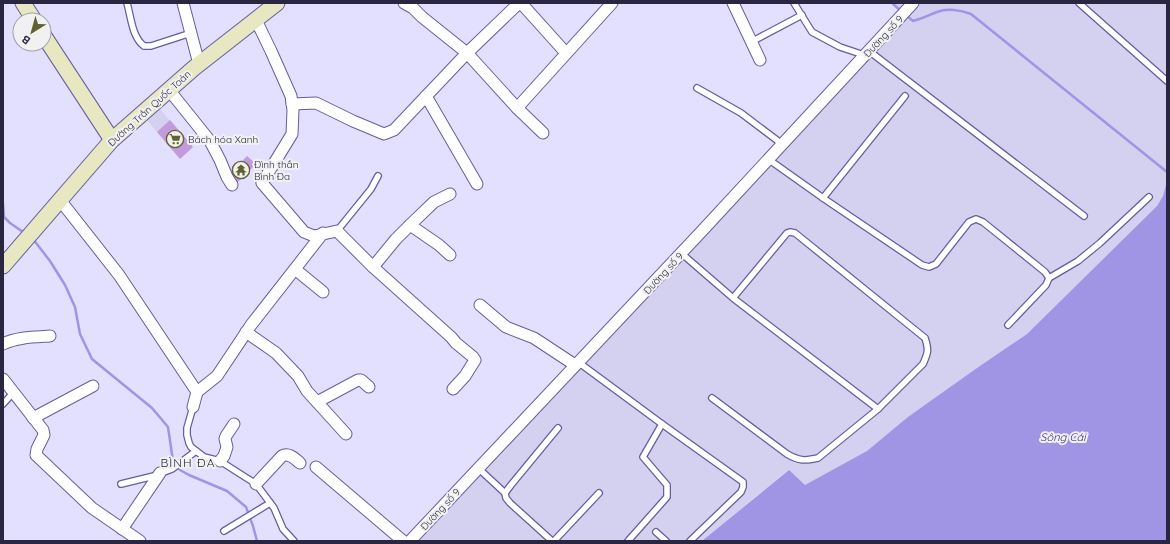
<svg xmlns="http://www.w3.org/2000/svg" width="1170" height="544" font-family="Quicksand,sans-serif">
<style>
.built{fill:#d3d0f0}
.water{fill:#a094e5}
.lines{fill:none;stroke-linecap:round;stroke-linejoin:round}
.stream{stroke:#a094e5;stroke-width:2.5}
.building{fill:#c19bde}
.lane-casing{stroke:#675c9e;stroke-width:8}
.street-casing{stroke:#675c9e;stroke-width:13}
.secondary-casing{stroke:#675c9e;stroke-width:17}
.lane{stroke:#fff;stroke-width:5.5}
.street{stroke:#fff;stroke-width:11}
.secondary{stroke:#e7e7c1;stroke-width:15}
.labels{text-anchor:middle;stroke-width:4;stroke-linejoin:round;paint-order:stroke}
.street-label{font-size:10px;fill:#2a2642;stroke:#f1f1f1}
.poi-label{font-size:10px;fill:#2a2642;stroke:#f1f1f1;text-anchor:start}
.water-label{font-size:11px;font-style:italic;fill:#402783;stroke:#f1f1f1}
.quarter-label{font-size:12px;letter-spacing:1px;fill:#2a2642;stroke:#f1f1f1}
</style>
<rect width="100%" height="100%" fill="#e3e0ff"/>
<g class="built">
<polygon points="892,3 1167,3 1167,181 1163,196 1157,206 1027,334 977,368 867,451 854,459 805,485 788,470 702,541 414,541 906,15"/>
<polygon points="158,107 193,147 180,159 145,118"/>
</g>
<polygon class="water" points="1167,181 1167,541 702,541 789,470 805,485 867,451 908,417 977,368 1027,334 1157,206 1163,196"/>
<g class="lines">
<g class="stream">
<polyline points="892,3 901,11"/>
<path d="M 906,15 L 913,21 C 922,19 929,15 937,12 C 947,8 961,10 971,14 L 1167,172"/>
<polyline points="3,204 4,217 10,223 26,234"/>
<polyline points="33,239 50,261 65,285 75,307 80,334 92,359 152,408 168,427 173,461 180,470 189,475 227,491 246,507 253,526 257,541"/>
</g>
</g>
<g class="building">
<polygon points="170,120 193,147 180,159 157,132"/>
<polygon points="247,156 256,164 236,184 228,176"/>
</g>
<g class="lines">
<defs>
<g id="lane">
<path d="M 127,3 C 131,17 132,37 144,46 L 151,46 L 191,33"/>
<polyline points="794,3 812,32 840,47 864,55"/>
<polyline points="1079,3 1167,81"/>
<polyline points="751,42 802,15"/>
<polyline points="869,51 1084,216"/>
<polyline points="697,88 741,113 782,144"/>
<polyline points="768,159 823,198 922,265 929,267 936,264 969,222 976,219 983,222 1045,272 1049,278 1046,285 1008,325"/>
<polyline points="823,198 905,96"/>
<polyline points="337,231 371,189 378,176"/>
<path d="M 681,253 L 733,298 L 878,409 L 923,364 C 928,353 929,350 925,338 L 795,233 L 790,232 L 787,233 L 733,298"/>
<polyline points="1049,278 1078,261 1100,243 1149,197"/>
<polyline points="578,362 662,424 743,482 743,487 741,492 690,541"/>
<path d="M 712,398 L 787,454 C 799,461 805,461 818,458 L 878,409"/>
<polyline points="3,404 13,393"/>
<polyline points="193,407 187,428 187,435 189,443 191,447 204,457 220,461 256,484 274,508 283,529 294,541"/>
<polyline points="478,468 505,493"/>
<polyline points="121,484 154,476 172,469 196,451"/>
<polyline points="224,531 270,503"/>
<polyline points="656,532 666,541"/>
<polyline points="552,541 510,503 506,498 505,493 511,485 558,428"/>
<polyline points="554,541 599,493"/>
<polyline points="628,541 667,497 667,485 643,457 662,424"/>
</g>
<g id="street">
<polyline points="183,3 199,64"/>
<polyline points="404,3 413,8 422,17 467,53 517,108 543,133"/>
<polyline points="521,3 566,53"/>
<polyline points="733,3 760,60"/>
<polyline points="256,20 271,51 291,96 293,110 292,134 262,183 304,232 314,236 337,231 373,267 451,337 456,343 473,357 475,360 465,376 453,389"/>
<polyline points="169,90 210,141 220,160 227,177 232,185"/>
<polyline points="426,96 477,184"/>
<polyline points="292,104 316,103 353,121 384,134 394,130 467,53 519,3"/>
<polyline points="517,108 612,3"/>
<polyline points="60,200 119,275 197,392 193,407"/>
<polyline points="410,225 439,245 450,255"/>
<polyline points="373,267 396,239 410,225 434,202 450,194"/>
<polyline points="296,270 323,292"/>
<polyline points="480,305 506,327 534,338 575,365"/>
<polyline points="246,332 276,353 298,376 307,391 346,434"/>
<path d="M 3,344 C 17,337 35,337 50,336"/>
<polyline points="3,379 43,430 44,435 37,449 36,455 92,508 140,541"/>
<polyline points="197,392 217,376 251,325 323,233"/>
<polyline points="317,402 358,380 361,380 369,387"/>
<polyline points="33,418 93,386"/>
<polyline points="220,461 224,456 227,447 225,439 226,436 234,424"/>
<polyline points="316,467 403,541"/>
<path d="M 256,484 L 282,456 C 289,452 295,459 300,463"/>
<polyline points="122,529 160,473"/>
<polyline points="410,541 701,232 913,3"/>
</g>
<g id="secondary">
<polyline points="23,3 34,20"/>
<polyline points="44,36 112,140"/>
<polyline points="3,266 112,140 194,68 277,3"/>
</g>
</defs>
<use href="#lane" class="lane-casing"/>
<use href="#street" class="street-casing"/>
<use href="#secondary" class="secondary-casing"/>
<use href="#lane" class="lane"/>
<use href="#street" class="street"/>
<use href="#secondary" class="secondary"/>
</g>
<defs>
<symbol id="supermarket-ring" viewBox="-11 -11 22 22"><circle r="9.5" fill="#f1f1f1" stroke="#61622f" stroke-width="1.5"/><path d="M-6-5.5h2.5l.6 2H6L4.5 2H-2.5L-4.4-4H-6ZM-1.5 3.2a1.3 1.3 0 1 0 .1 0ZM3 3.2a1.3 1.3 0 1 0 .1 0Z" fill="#61622f"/></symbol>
<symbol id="temple-ring" viewBox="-11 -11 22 22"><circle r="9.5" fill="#f1f1f1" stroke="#61622f" stroke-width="1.5"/><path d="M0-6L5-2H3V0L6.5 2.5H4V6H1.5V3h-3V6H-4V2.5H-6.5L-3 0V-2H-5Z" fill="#61622f"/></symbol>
</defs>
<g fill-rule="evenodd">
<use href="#supermarket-ring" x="165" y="129" width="20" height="20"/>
<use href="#temple-ring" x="231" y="160" width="20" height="20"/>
</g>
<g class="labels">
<g class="street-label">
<text transform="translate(883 36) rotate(-47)" y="4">Đường số 9</text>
<text transform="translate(149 108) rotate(-42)" y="4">Đường Trần Quốc Toản</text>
<text transform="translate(663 273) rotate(-47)" y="4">Đường số 9</text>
<text transform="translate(440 509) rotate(-47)" y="4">Đường số 9</text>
</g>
<g class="poi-label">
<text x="188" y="143">Bách hóa Xanh</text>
<text x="254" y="168">Đình thần<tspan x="254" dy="12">Bình Đa</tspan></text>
</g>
<g class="water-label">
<text x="1063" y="441">Sông Cái</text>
</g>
<g class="quarter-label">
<text x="188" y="467">BÌNH ĐA</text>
</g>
</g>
<rect width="1170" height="544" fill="none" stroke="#2a2642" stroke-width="8"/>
<g transform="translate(32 32) rotate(217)"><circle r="19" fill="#f1f1f1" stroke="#a1a0ab"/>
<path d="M0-3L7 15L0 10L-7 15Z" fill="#61622f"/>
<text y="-6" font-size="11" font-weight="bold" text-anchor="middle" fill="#2a2642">B</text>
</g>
</svg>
